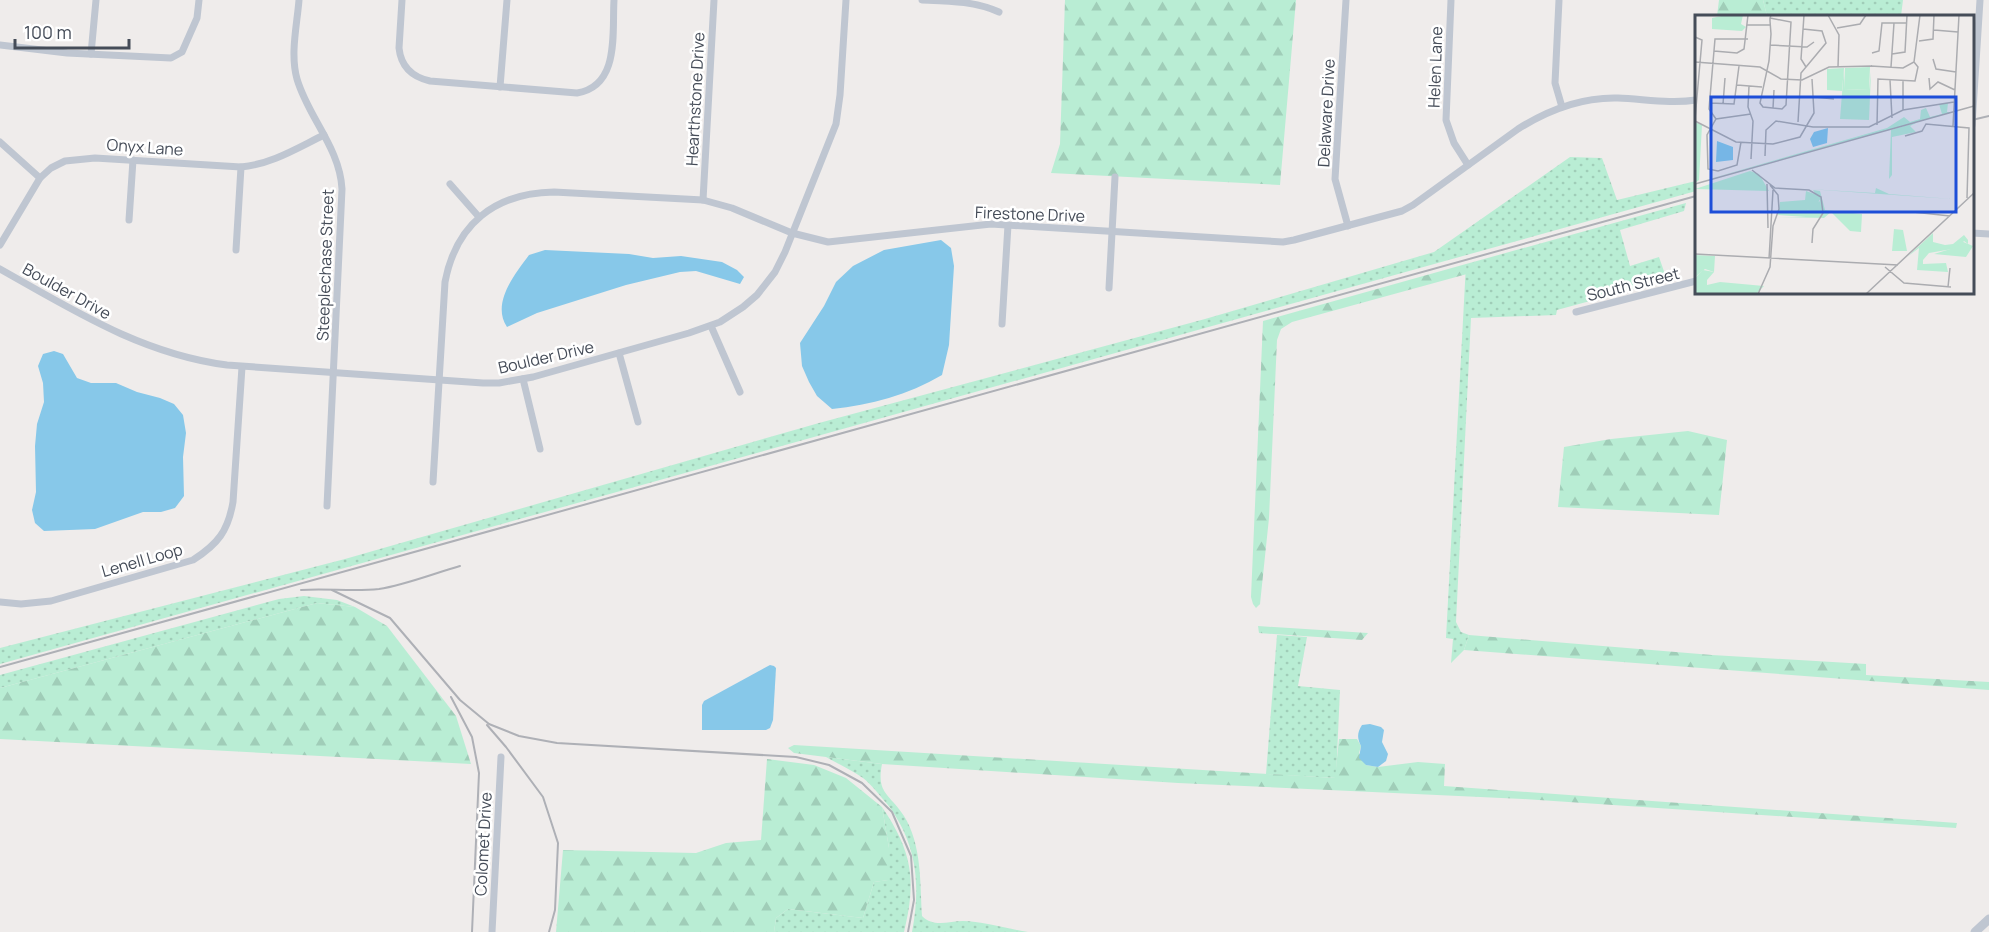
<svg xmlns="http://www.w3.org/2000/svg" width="1989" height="932" font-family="Manrope,sans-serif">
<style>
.grass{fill:url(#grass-dots)}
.forest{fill:url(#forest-firs)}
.water{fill:#87c8e9}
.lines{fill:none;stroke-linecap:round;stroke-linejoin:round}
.minor{stroke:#bfc6d1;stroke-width:7}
.tertiary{stroke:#bfc6d1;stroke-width:9}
.rail{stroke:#aeb0b6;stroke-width:2}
.labels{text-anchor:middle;stroke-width:5;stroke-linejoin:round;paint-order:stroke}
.street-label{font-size:16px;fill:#454c58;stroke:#fff}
.inset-road{fill:none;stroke:#abacb0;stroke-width:1.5}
.view{fill:#1d4ed8;fill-opacity:0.15;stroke:#1d4ed8;stroke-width:3}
.inset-edge{fill:none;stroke:#454c58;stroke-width:3}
</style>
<defs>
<pattern id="grass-dots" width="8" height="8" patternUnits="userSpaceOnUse" patternTransform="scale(1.5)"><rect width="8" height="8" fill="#b9edd4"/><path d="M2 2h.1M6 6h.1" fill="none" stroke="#a0cdb8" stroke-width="1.8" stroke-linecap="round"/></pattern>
<pattern id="forest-firs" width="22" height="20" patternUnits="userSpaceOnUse" patternTransform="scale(1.5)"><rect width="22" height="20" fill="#b9edd4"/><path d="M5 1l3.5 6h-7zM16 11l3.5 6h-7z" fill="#a0cdb8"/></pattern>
</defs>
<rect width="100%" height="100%" fill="#efeceb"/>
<g class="grass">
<polygon points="1763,0 1903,0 1901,16 1767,16"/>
<polygon points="1570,157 1602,158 1617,200 1696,181 1696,191 0,664 0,648 345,559 819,423 1205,319 1434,252"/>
<polygon points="1686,203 1684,211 1620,230 1630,266 1659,257 1667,280 1557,310 1556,315 1471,318 1456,622 1461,632 1469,635 1464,650 1451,663 1453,639 1446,638 1466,264"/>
<polygon points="304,596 337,600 355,607 317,603 0,688 0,675 279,599"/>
<polygon points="1277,635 1307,637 1298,686 1340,690 1336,778 1266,774"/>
<path d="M 826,757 L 882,764 C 876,794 890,794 904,816 C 922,845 920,883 922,916 C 934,928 949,921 963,921 C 981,921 1009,929 1028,932 L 912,932 C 921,885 917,844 888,805 C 880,796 872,785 863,778 C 852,770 838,764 826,757 Z"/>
<path d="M 882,807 C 912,851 917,880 904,932 L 774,932 L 776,918 L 788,909 L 863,918 L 874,882 L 888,880 L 889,848 Z"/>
</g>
<g class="forest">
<polygon points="1065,0 1296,0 1280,185 1051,173 1060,144"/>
<polygon points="1719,0 1763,0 1767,16 1717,16"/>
<polygon points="1466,264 1467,274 1292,322 1281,329 1277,340 1269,518 1260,604 1256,608 1253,604 1251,597 1263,321"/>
<polygon points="1688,431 1727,440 1719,515 1558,507 1564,447 1611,439"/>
<polygon points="317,603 355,607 387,626 456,716 471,764 0,739 0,688"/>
<polygon points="1258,626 1368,633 1362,640 1259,633"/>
<polygon points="1469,635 1712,655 1866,664 1866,675 1989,682 1989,690 1464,650"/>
<polygon points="1339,739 1357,739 1361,746 1359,753 1366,765 1378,767 1418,762 1445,764 1444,786 1957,823 1956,828 1523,799 1178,783 882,764 794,753 788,748 794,745 1335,778"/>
<polygon points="767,759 814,765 846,778 882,807 889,848 889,880 874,882 863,918 788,909 776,918 774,932 556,932 563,850 696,853 726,843 761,840"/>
</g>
<g class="water">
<path d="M 941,240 L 951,248 L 954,266 L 949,345 L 942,375 C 908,395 871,405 832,409 L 817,396 L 809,382 L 802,366 L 800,343 L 824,306 L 836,282 L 853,266 L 884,250 Z"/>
<path d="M 545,250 L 629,254 L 653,258 L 681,256 L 722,262 L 737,270 L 744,277 L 740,284 L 696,271 L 680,272 L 626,285 L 537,313 L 507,327 C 491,303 515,274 529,255 Z"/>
<polygon points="54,351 63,354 77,378 91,383 116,383 137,392 160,398 174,404 183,415 186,433 183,457 184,496 175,508 161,512 143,512 95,529 44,531 35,523 32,510 36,492 35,446 37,424 44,402 43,383 38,366 43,354"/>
<polygon points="770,665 774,666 776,668 773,720 770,728 766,730 702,730 702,705 704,701"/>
<path d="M 1370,724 L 1381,727 L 1384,730 L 1382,742 L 1388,754 L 1386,761 L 1378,767 L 1366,765 L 1359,758 L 1361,746 C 1357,738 1357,733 1362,725 Z"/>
</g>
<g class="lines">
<g class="minor">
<path d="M 299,0 C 297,25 290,54 297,79 C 308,117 340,148 342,189 L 327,506"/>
<path d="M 402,0 L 399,48 C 401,67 412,77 430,81 L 577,93 C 620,86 612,33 614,0"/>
<path d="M 922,0 C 948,1 974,1 999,12"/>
<polyline points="1346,0 1335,179 1348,226"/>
<polyline points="1451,0 1446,120 1454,143 1468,165"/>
<polyline points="1559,0 1555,83 1562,107"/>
<polyline points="0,45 67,53 171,58 182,52 197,18 199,0"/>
<polyline points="91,54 96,0"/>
<polyline points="500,87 507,0"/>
<polyline points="1972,125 1980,0"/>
<polyline points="0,142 40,178"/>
<polyline points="450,184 479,217"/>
<polyline points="703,200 714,0"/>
<polyline points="129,220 133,160"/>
<polyline points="1972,233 1989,234"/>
<path d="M 0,245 L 40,178 L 51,168 L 65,161 L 95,158 L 241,167 C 272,164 297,148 324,135"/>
<polyline points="236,250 241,167"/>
<path d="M 0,269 C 73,310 142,354 227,365 L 483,383 L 499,383 L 533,377 L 689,333 L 720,322 L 743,307 L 757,295 L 775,272 L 785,252 L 836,124 L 840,95 L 846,0"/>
<polyline points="1109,288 1115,177"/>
<polyline points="1576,312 1696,281"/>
<polyline points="1002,324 1008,225"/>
<polyline points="711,326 740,392"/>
<polyline points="619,353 638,422"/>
<polyline points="523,379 540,449"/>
<path d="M 433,482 L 445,282 C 456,224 495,193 554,192 L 703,200 L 732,208 L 792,233 L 828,242 L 991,224 L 1283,242 L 1294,240 L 1402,211 L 1413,205 L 1518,129 C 1548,110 1581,97 1618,98 C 1644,99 1671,104 1696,100"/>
<path d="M 0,602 L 21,604 L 51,601 L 193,560 C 218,544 228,531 233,502 L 242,367"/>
<polyline points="492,932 501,757"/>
</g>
<polyline class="tertiary" points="1975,932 1989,919"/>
<g class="rail">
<polyline points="1972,120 1989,116"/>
<path d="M 301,590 C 327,588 353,592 379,589 C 405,585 435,573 460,566"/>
<polyline points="332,590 390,618 460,700 489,724 519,736 557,743 796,757 829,765 862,783 892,812 911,856 914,900 908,932"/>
<polyline points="0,667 1696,196"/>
<polyline points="451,697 472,737 479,773 472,932"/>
<polyline points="487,725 506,747 543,797 558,843 555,910 549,932"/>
</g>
</g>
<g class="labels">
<g class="street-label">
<text transform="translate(1435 67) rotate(-88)" y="6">Helen Lane</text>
<text transform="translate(695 99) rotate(-87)" y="6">Hearthstone Drive</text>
<text transform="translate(1326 113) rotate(-87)" y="6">Delaware Drive</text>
<text transform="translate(145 147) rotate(4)" y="6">Onyx Lane</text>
<text transform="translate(1030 214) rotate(2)" y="6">Firestone Drive</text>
<text transform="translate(325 265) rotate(-88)" y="6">Steeplechase Street</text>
<text transform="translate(1633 284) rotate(-14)" y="6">South Street</text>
<text transform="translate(67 291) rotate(29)" y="6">Boulder Drive</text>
<text transform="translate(546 357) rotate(-13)" y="6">Boulder Drive</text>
<text transform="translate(142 560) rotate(-16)" y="6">Lenell Loop</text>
<text transform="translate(483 844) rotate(-87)" y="6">Colomet Drive</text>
</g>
</g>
<g transform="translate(1695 15)">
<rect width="279" height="279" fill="#efeceb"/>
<path d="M 175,52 L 174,75 L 149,74 L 150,53 ZM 253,88 L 252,97 L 258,97 L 4,167 L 192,113 L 209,102 L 215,107 L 225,104 L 226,95 L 231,93 L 235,102 L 247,99 L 244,89 ZM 223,107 L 215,111 L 221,117 L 197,122 L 197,160 L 194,164 L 196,115 ZM 118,175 L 125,176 L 130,195 L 167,199 L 166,217 L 155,216 L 136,197 L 129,203 L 82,202 L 110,202 L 112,195 L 125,186 ZM 238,218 L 238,227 L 250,230 L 258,229 L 269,220 L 273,225 L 273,229 L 269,226 L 263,233 L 234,238 L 228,245 L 228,249 L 251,248 L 253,257 L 222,255 L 224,233 L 212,242 ZM 8,255 L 19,257 L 12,265 L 12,270 L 25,267 L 69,271 L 61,279 L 0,279 L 0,263 Z" fill="#b9edd4"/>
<path d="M 149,53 L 149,74 L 174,75 L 176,57 L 174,105 L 145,104 ZM 55,156 L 64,159 L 74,176 L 0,174 ZM 181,173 L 194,179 L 257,184 L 113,174 L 180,178 ZM 111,176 L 125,181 L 122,195 L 113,194 L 111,202 L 83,200 L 85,187 L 110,185 ZM 199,214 L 208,215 L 212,236 L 197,236 ZM 266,226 L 278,231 L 271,242 L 239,239 L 262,232 ZM 0,240 L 20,241 L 19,257 L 10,254 L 0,262 Z" fill="#b9edd4"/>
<path d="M 31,0 L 48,0 L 46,9 L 51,12 L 47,16 L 17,14 L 17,3 ZM 149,53 L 147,76 L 132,75 L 132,54 ZM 0,107 L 7,110 L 4,165 L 0,168 Z" fill="#b9edd4"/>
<path d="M 133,113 L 132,128 L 118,132 L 115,124 L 119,117 ZM 22,126 L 38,132 L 38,145 L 21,147 Z" fill="#87c8e9"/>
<path class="inset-road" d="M 109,0 L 106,44 L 111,52M 133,0 L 144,20 L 143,52M 75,3 L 96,7 L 91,90 L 87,94 L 68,92 L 65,88 L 74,46 L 76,19 L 75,6 L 75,3 L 76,0M 52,10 L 75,10M 142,13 L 165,9 L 171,0M 239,15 L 263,17M 0,22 L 7,25 L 0,104M 224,26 L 238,24 L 239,0M 75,30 L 112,32 L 119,27M 19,36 L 42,38 L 49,34 L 53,0M 177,38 L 184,36 L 187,8 L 212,8M 197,39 L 210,37 L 212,0M 238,44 L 241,54 L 261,57M 0,47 L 65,52 L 86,64 L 107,65 L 134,52 L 177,51M 176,51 L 208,53 L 219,47 L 225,0M 196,52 L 199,8M 234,63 L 235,74 L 243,67 L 260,75M 195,65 L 197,103M 42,70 L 67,72M 54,71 L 53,92 L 58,106 L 56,144M 120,82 L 139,84M 15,88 L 39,89 L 44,51M 28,89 L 30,63M 78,93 L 79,75M 208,95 L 208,66M 21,104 L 14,94 L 20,24 L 53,24M 0,106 L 41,127 L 78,129 L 105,122 L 119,98 L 117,64M 103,107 L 106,58 L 131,28 L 127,16 L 108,14M 182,110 L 183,64 L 220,66 L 223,52 L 219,47M 258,111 L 264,0M 210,121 L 227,116 L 231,109 L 274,113 L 272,183M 46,127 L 42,150 L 23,156 L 13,154 L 12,120 L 21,104 L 56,99M 70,141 L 71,115 L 81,106 L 118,112 L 174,112 L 208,95 L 259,87M 57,155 L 80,173 L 114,175 L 126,182 L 128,198 L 118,214 L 117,228M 0,169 L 279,91M 72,169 L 73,213M 218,197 L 255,201M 0,239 L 203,250M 74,244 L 78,175M 190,252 L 209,268 L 256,272M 253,272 L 255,253M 63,279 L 75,252 L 78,211 L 84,194 L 83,180 L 75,170M 171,279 L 279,178"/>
<path class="view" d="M 16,82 L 261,82 L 261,197 L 16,197 Z"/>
<rect width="279" height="279" class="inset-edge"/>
</g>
<path d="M15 39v9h114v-9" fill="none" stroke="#454c58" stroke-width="3"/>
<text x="24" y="39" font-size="18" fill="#454c58" stroke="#ffffff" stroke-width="4.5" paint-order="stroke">100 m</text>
</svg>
